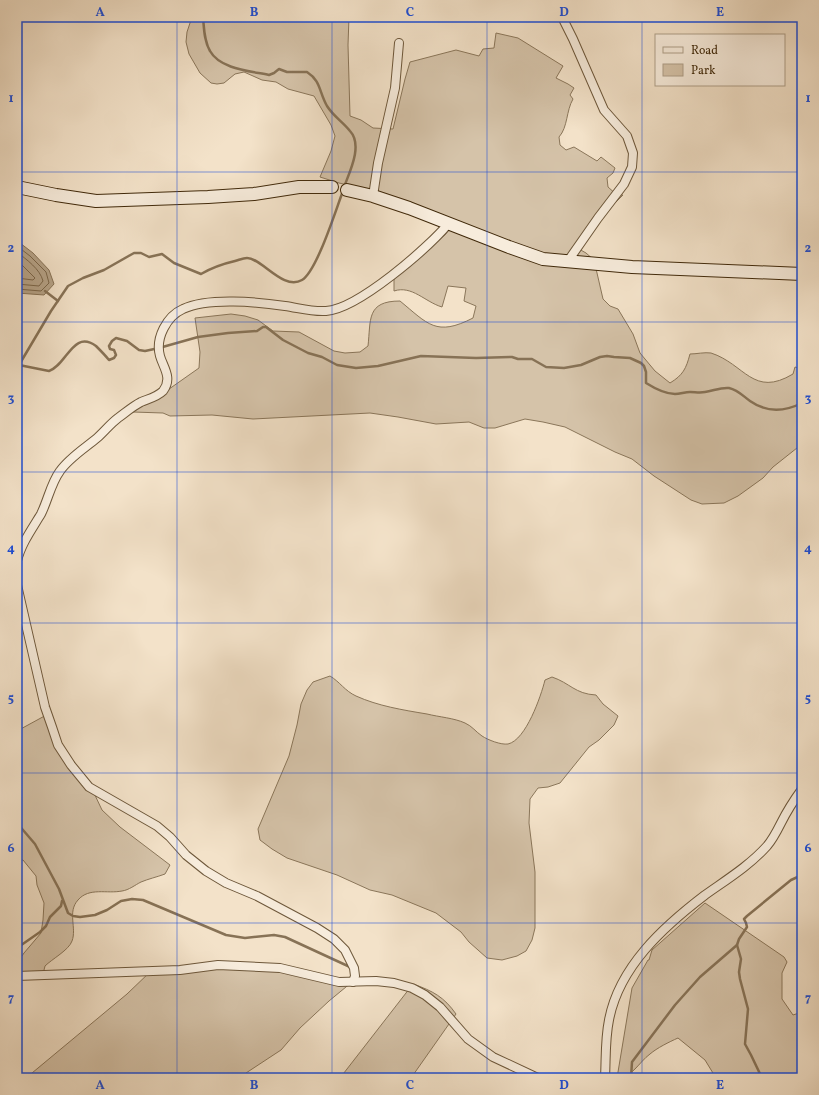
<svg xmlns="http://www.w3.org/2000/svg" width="819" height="1095" font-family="Vollkorn,serif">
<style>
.green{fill:#d5c3a9;stroke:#8a765a}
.water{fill:#b6a388;stroke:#877256}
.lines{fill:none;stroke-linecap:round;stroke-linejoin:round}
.shore{stroke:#7b6649;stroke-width:1}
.stream{stroke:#877256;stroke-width:2.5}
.street-casing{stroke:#6d573a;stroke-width:10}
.secondary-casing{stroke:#40290a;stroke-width:14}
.street{stroke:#f7ecdc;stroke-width:8}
.secondary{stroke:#f7ecdc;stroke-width:12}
.grid{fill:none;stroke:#1d4ed8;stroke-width:1;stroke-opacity:0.55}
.neatline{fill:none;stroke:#1d4ed8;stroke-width:1.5}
.grid-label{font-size:13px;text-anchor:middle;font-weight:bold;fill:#1d4ed8}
</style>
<rect width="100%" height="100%" fill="#f3e2c9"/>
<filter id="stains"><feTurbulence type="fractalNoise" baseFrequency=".005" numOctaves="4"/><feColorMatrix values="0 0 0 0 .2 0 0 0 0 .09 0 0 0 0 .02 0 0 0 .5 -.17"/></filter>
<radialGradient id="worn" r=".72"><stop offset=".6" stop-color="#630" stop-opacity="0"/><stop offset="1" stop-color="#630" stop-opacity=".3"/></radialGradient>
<g class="green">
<path d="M 192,17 L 349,17 L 348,45 L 350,116 L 361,120 L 373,128 L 393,129 L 405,79 L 410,62 L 456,50 L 479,56 L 483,49 L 494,48 L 496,33 L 518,38 L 563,66 L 556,78 L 568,84 L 574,88 L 570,95 L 573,99 C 566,111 568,127 559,137 L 560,145 L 566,150 L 574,147 L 597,161 L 601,157 L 615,168 L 613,173 L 607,178 L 608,187 L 617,195 L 623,195 L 611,207 L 579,249 L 586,253 L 594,260 L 603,299 L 610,306 L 618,309 L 633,334 L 640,353 L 655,371 L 670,383 C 683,375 686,369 690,354 C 696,354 705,352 711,353 C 745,364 753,398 793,374 L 795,367 L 802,369 L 802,444 L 773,467 L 763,478 L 738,496 L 724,503 L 702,504 L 691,500 L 654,476 L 632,459 L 615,452 L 565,427 L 543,422 L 525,419 L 495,428 L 484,428 L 469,422 L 436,424 L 398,417 L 370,413 L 253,419 L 212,415 L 170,416 L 163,413 L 133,412 L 125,414 L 162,394 L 199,368 L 200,352 L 195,318 L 231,314 L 245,316 L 258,320 L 273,331 L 299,332 L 334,351 L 345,353 L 360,352 L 368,346 C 371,320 366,301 400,301 C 428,324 436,337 473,318 L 476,306 L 464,301 L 466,288 L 448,286 L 442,307 C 425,302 412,285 394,291 L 394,276 L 445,235 L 449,230 L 434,212 L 383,193 L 339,183 L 320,177 L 331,151 L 335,136 L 331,125 L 314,96 L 288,89 L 276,82 L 262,80 L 244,72 L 235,74 L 224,83 L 217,84 L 211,83 L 200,73 L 189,54 L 186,42 L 187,32 Z"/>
<polygon points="802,40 802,69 799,67 798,58"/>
<path d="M 330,676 C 340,682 345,691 356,696 C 378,706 403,710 427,714 C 439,717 454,718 465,723 C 472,726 476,732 482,736 C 488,740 501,745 508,744 C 526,740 541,696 545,680 L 552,677 C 570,683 575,694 596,695 L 603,704 L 618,716 L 614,725 L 599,740 L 589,747 L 560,783 L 548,787 L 538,788 L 530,799 L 529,823 L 535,872 L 535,928 L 532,940 L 526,951 L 517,956 L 502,960 L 487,958 L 469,942 L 461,932 L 436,913 L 392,895 L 370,890 L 337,875 L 287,858 L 272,849 L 260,840 L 258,829 L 289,756 L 297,725 L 301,704 L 307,690 L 313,682 Z"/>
<path d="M 50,713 L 55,730 L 70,759 L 93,791 L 102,810 L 120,827 L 170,865 L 165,874 C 157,877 148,879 141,882 C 135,885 129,890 122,891 C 107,894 89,887 78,900 C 67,912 77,928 72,941 C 69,950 52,959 45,966 L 43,974 L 17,972 L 17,963 L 24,953 L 41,933 L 43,920 L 44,903 L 37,885 L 36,876 L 23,860 L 17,860 L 17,731 Z"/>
<path d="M 705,903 L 784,957 L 787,962 L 782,973 L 782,999 L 793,1015 L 802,1012 L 802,1078 L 716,1078 L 705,1060 L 678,1038 C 669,1042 657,1048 650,1054 C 639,1062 632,1078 617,1078 L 632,988 L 648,960 L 649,960 L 652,950 Z"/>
<polygon points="230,964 352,982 329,1001 300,1028 281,1050 246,1073 241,1078 26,1078 127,994 151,971"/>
<path d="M 413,984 C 433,991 444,997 456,1014 L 411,1078 L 340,1078 Z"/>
</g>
<polygon class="water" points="17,242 20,243 33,253 49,270 54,284 44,295 17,293"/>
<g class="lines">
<g class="shore">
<polyline points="17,246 30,256 46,272 49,283 41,291 17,289"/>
<path d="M 17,252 C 27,260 40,269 43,281 L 39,286 L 17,284"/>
<polyline points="17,260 35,278 33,280 17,278"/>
</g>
<g class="stream">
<path d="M 203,17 C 204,28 204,41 210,51 C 220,69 250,71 269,75 L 274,73 L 279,69 L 287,72 L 307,72 C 321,81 319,92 327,106 C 334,117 342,121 350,131 C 363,145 350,171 344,187"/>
<polyline points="45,291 58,301"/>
<path d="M 19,365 L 49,371 C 67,365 73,329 96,346 C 100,350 105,355 109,360 L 114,358 L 116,355 L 114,350 L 110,349 L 109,346 L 112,341 L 116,338 L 127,341 L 139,350 L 145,351 L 159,348 L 198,337 L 228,333 L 257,331 L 263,327 L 266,327 L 283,340 L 308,353 L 322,357 L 337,365 L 356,368 L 378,366 L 421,356 L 476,358 L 512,357 L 518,359 L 532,359 L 546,367 L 564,368 L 581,365 L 600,357 L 607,356 L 614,357 L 630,358 L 641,363 L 644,366 L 646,372 L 646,383 C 654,388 665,394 675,394 C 680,394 685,392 690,392 C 695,392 700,393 705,392 C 713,391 721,387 729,388 C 738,390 743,396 750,401 C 767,413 784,412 802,403"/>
<path d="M 17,367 L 19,365 L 51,311 L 68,286 L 83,278 L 104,270 L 134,253 L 141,253 L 149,257 L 162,254 L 174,263 L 201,274 C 213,267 222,264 235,261 C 239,260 243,258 247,258 C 262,258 283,291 302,280 C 317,271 336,209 343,191"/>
<polyline points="17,823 35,844 59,889 68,913 73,916 80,917 95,915 107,910 121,901 132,899 143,900 226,935 245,938 274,935 285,937 350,967"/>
<polyline points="17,948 40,932 46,926 50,917 61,906 62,901"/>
<polyline points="631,1078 632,1062 675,1005 700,977 737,945"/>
<polyline points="762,1078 751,1055 745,1044 748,1009 740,979 739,972 741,959 737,945 739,939 747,927 746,923 744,919 747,916 791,880 802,875"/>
</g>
<defs>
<g id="street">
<polyline points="562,17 573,39 604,110 627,136 633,153 632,167 624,184 598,218 568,261"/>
<polyline points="373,196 378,163 395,88 399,43"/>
<path d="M 17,561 C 21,544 32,529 41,514 C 48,500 51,483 60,471 C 69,458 85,448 97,438 C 104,432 110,424 118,418 C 125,413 133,406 141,402 C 148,399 157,397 163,391 C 173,378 163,367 160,356 C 155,338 167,316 183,309 C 208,297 258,302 285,306 C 299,308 312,312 326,311 C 358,309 428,248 449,223"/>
<polyline points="17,585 45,707 52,727 58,745 71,765 89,787 157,826 170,837 186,855 206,871 226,883 257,896 317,928 334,939 345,950 354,968 355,976 353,982"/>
<polyline points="17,976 180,970 218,965 280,968 339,982 376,981 394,983 412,988 425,995 440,1007 468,1039 493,1057 538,1078"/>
<path d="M 605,1078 C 606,1059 605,1039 609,1020 C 619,967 663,927 705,895 C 726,880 749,866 767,846 C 773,839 777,831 781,823 C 787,811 794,800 802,789"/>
</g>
<g id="secondary">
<polyline points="17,187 56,195 96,201 208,197 254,194 299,187 332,187"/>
<polyline points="347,190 373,196 409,208 509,247 543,259 632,267 802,274"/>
</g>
</defs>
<use href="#street" class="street-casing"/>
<use href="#secondary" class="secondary-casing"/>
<use href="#street" class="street"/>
<use href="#secondary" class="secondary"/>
</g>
<path class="grid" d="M 177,17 L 177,1078M 332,17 L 332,1078M 487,17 L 487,1078M 642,17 L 642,1078M 17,172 L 802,172M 17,322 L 802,322M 17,472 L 802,472M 17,623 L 802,623M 17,773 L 802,773M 17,923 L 802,923"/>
<rect width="819" height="1095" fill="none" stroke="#f3e2c9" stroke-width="44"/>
<rect x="655" y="34" width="130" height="52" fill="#f7ecdc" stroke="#ae9e88"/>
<rect x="663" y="47" width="20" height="6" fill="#f7ecdc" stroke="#ae9e88"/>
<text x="691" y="54" font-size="12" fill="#40290a">Road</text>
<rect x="663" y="64" width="20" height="12" fill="#d5c3a9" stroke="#ae9e88"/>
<text x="691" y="74" font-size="12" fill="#40290a">Park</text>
<rect x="22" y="22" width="775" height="1051" class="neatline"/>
<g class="grid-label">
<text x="100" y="16">A</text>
<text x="254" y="16">B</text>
<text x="410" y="16">C</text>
<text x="564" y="16">D</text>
<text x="720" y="16">E</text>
<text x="11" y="102">1</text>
<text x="808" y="102">1</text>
<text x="11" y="252">2</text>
<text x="808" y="252">2</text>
<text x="11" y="402">3</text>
<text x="808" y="402">3</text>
<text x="11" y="552">4</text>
<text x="808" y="552">4</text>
<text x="11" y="702">5</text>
<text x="808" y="702">5</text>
<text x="11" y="852">6</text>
<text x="808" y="852">6</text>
<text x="11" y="1002">7</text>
<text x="808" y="1002">7</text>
<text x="100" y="1089">A</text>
<text x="254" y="1089">B</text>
<text x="410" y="1089">C</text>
<text x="564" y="1089">D</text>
<text x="720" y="1089">E</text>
</g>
<rect width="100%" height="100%" filter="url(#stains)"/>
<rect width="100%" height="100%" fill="url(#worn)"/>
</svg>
